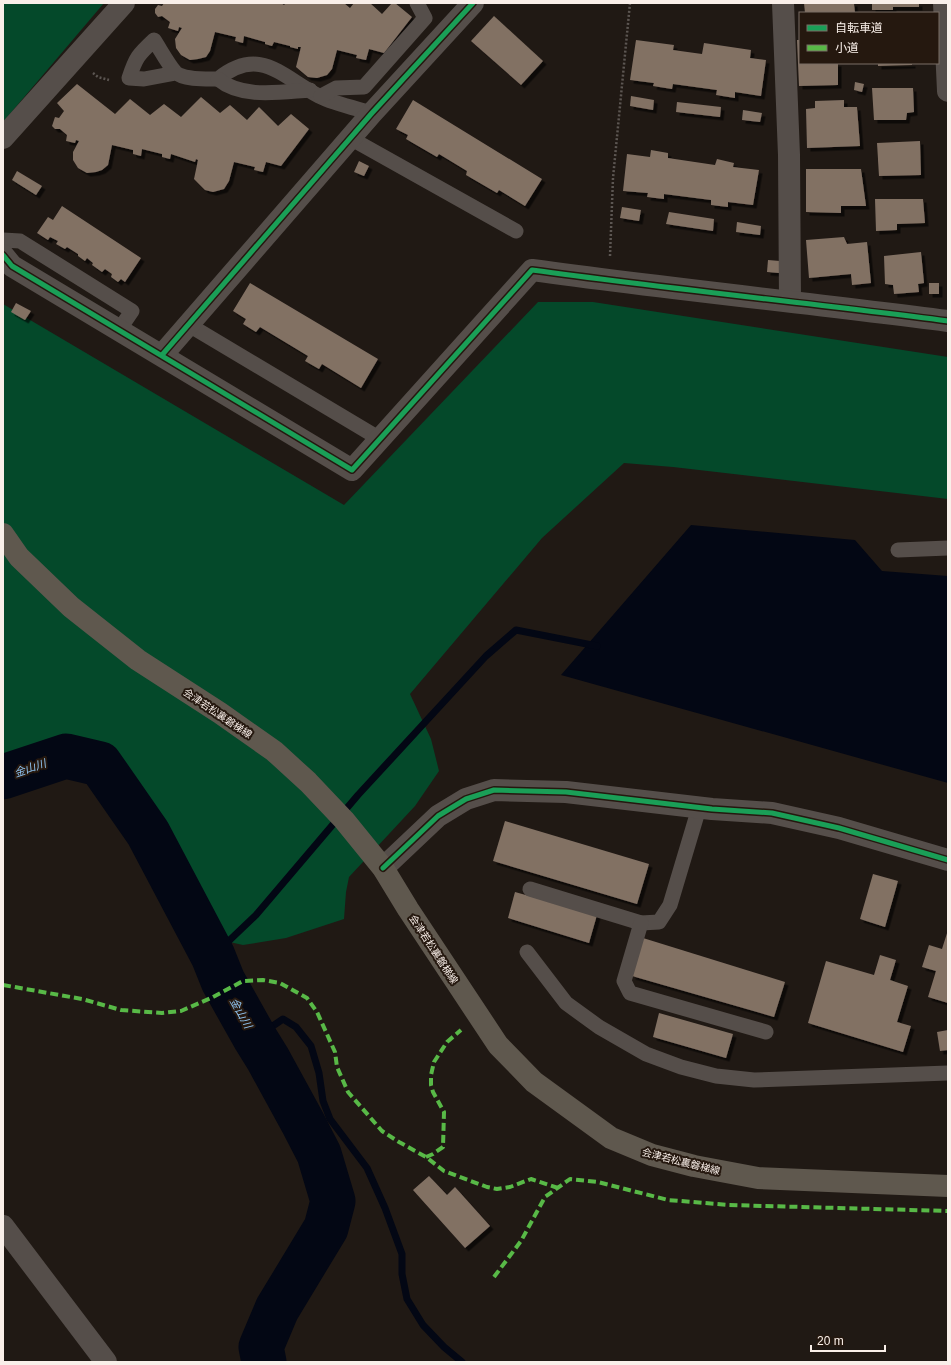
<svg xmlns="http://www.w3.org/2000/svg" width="951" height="1365" font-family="Arial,'Noto Sans JP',sans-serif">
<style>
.green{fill:#04492a}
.water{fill:#030714}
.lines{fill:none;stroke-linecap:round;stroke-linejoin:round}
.stream{stroke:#030714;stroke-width:7}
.river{stroke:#030714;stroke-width:45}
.building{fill:#827164;filter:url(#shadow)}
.path{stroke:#5c5652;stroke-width:2.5;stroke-dasharray:2 2;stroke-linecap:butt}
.service{stroke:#554e4a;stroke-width:15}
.minor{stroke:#554e4a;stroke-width:22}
.tertiary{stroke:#554e4a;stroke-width:22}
.primary{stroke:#5f584e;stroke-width:22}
.quiet{stroke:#58b947;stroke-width:4;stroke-dasharray:8 4;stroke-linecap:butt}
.cycleway-casing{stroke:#25180f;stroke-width:8}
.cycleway{stroke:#1a9f57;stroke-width:5}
.labels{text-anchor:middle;stroke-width:4;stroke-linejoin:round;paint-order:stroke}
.street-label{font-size:10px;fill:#f9efe9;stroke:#25180f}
.water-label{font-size:11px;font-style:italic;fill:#92c7f6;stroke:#25180f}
</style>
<defs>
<filter id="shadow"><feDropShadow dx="3.5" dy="3.5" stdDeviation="0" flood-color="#0009"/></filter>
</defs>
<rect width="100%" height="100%" fill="#201914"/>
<g class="green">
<polygon points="3,3 104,3 3,122"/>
<polygon points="538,302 593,302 948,357 948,499 673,467 624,463 542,538 410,694 431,739 439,771 415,806 349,877 346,892 344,919 286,938 243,945 216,939 190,904 137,797 123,783 81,754 39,747 3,763 3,304 344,505"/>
</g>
<polygon class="water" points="691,525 855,540 882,571 948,576 948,783 561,675"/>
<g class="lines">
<g class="stream">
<polyline points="213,956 256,915 358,795 486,656 516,630 597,646"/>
<polyline points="255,1038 283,1019 296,1027 311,1046 319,1073 323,1101 330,1119 367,1168 385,1208 402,1254 402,1274 407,1299 423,1325 444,1347 462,1362"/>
</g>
<polyline class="river" points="3,777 66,756 100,764 148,833 213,956 223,981 255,1038 268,1059 303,1123 319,1154 333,1201 326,1228 277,1309 261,1347 264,1362"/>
</g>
<g class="building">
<polygon points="164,3 281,3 284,5 286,3 344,3 350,8 354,3 370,3 382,14 392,3 395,3 412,17 384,53 369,49 366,60 356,58 357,55 337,50 332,69 327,75 317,78 308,77 296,67 301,47 298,47 298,49 290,47 290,46 274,42 272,46 265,44 265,42 244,36 243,43 235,41 236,37 215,32 210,51 206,57 198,59 190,60 181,55 176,48 175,39 182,28 179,27 178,31 168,28 170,22 162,16 158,17 155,13 155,9 158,5 162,6"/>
<polygon points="804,3 854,3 855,13 805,13"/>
<polygon points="872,3 919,3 919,7 893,7 893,10 872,10"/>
<polygon points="494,16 543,61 521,85 471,41"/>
<polygon points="636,40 674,45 673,50 702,54 704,43 751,50 750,58 766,60 761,96 735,92 735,98 716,95 717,90 673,84 672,89 653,86 654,83 630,80"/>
<polygon points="797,40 800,40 800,63 838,63 838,85 799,86"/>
<polygon points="878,63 912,63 912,65 878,66"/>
<polygon points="855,82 864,84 862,92 854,90"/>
<polygon points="77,84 115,114 130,99 150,115 164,104 181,117 201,97 220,113 230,105 247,120 259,107 278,126 291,114 309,129 281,166 266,162 263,172 254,170 255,167 234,162 229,181 224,189 213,192 205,190 194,179 198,160 196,159 195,162 171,154 170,159 162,157 162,154 142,149 141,156 133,154 133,150 112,145 108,165 102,170 96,172 87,173 78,168 73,160 73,152 79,141 76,140 75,143 66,141 67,135 60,129 55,129 52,126 55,117 59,118 64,111 57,103"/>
<polygon points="872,88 913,88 914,112 907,113 906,120 874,120"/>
<polygon points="631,96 654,100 653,110 630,106"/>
<polygon points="413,100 542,179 525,206 499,190 497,193 466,175 467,171 439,154 437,157 406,139 408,135 396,129"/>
<polygon points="844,100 844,107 857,107 860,146 807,148 806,109 815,108 815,101"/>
<polygon points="677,102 721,107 720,117 676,112"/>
<polygon points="743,110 762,113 760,122 742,120"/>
<polygon points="920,141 921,175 879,176 877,143"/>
<polygon points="651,150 668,153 668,158 715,165 717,159 734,163 733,167 759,170 753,205 728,202 728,207 711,205 711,200 664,194 664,199 647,197 648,193 623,191 627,154 650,157"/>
<polygon points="359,161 369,166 364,176 354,172"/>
<polygon points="806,169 861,169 866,206 841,206 841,213 806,212"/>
<polygon points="17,171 42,186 36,195 12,180"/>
<polygon points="875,199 923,199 925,223 897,224 897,230 876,231"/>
<polygon points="62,206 141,258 125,282 121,279 118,282 111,277 112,274 105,269 102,272 92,265 93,263 87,258 85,261 78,256 78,254 67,247 65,249 56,244 58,241 50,237 48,240 37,233 48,217 53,220"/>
<polygon points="622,207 641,210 639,221 620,218"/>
<polygon points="669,212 714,219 713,231 666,224"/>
<polygon points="737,222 761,226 760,235 736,232"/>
<polygon points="844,237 847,244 867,242 871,283 852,285 851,274 809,278 806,240"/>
<polygon points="921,252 924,283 918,284 919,292 894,294 893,285 885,284 884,256"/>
<polygon points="768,260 780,261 779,273 767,272"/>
<polygon points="250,283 378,359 361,388 322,364 319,369 305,361 308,356 260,327 256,332 243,324 246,319 233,311"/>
<rect x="929" y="283" width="10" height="11"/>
<polygon points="16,303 31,311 25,320 11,312"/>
<polygon points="505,821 649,864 637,904 493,861"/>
<polygon points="873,874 898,881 885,927 860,919"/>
<polygon points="515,892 597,915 589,943 508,918"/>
<polygon points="948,930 948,1003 928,997 936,971 922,967 929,945 942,949"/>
<polygon points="643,938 785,982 774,1017 632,976"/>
<polygon points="880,955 896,960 890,980 908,986 897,1022 911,1026 903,1052 808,1023 826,961 874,975"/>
<polygon points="659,1013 733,1034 726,1058 653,1037"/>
<polygon points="948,1030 948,1050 940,1051 937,1032"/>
<polygon points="429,1176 447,1195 455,1187 490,1226 465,1248 413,1190"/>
</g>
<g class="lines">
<g class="path">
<polyline points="93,73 98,77 109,80"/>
<polyline points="610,256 613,178 630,3"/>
</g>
<g class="service">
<path d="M 176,73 L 144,79 L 129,78 C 136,57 138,55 154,40 C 160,49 168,64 175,72 C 183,80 207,79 218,79 C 260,45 282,77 319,96 C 335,104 355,108 372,113"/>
<path d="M 218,79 C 242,99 280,92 310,90"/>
<polyline points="321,96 336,88 364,87 425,18 417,3"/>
<polyline points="350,138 516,231"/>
<polyline points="3,240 20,241 132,311 119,330"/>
<polyline points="189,325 380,439"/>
<polyline points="898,550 948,548"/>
<polyline points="530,889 641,923 659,922 670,905 699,808"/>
<polyline points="641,923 624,981 630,993 766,1032"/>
<polyline points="527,952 566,1003 599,1027 646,1054 681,1067 716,1076 754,1080 948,1073"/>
</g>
<g class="minor">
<polyline points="783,3 789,155 790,301"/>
<polyline points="944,3 948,91"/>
<polyline points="3,138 124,3"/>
<path d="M 3,255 L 12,266 L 352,470 L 532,270 C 670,289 809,303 948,321"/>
<polyline points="383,868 438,816 466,799 494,790 566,792 712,809 772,813 839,828 948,860"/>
<polyline points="3,1226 106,1362"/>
</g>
<polyline class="tertiary" points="162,355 372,113 473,3"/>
<polyline class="primary" points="3,534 19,557 71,607 138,660 220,713 274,751 308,782 344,820 383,868 408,909 498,1045 534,1082 611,1138 652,1155 694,1166 758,1178 948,1186"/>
<g class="quiet">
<polyline points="3,985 82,999 121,1010 162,1013 181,1011 211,998 243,981 263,980 280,983 307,998 317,1012 335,1052 337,1067 348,1092 382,1131 399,1142 426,1157 444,1171 487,1187 497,1189 510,1187 531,1179 558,1188"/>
<polyline points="426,1157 433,1154 443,1147 444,1112 433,1092 431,1085 431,1075 434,1062 447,1042 461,1030"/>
<polyline points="494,1277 521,1241 545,1197 570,1179 598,1182 668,1200 729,1205 948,1211"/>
</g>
<defs>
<g id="cycleway">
<path d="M 3,255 L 12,266 L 352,470 L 532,270 C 670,289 809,303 948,321"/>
<polyline points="162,355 372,113 473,3"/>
<polyline points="383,868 438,816 466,799 494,790 566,792 712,809 772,813 839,828 948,860"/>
</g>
</defs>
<use href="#cycleway" class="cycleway-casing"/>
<use href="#cycleway" class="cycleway"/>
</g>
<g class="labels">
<g class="street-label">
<text transform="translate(218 713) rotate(34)" y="4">会津若松裏磐梯線</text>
<text transform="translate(434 949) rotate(57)" y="4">会津若松裏磐梯線</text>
<text transform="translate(681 1161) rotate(14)" y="4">会津若松裏磐梯線</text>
</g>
<g class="water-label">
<text transform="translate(30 768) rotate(-19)" y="4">金山川</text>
<text transform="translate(241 1013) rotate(61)" y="4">金山川</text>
</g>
</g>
<rect width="951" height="1365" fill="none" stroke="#f9efe9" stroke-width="8"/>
<rect x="799" y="12" width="140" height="52" fill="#25180f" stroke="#7a6e66"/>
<rect x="807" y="25" width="20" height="6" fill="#1a9f57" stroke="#7a6e66"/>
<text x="835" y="32" font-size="12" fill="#f9efe9">自転車道</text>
<rect x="807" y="45" width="20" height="6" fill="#58b947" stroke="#7a6e66"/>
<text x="835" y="52" font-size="12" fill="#f9efe9">小道</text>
<path d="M811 1345v6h74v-6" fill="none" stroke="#f9efe9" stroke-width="2"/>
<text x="817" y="1345" font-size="12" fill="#f9efe9" stroke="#25180f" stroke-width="3" paint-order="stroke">20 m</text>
</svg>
